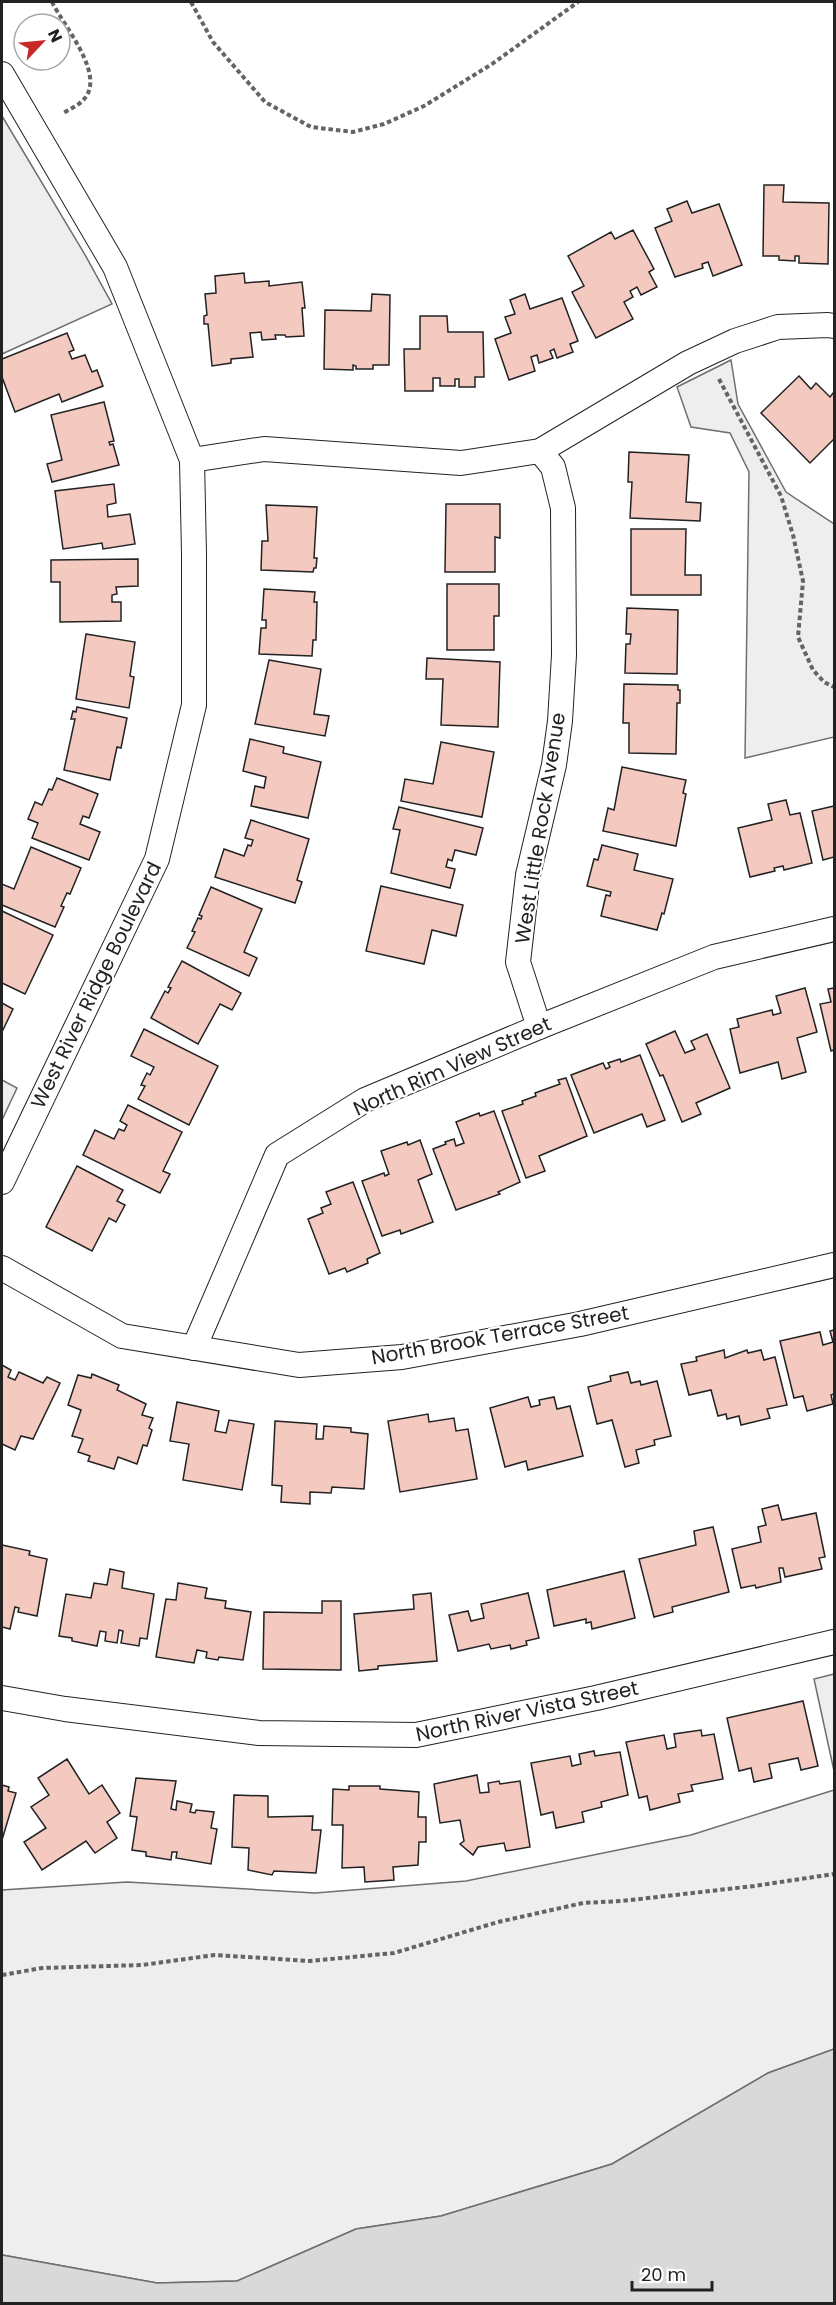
<svg xmlns="http://www.w3.org/2000/svg" width="836" height="2305" font-family="Poppins,sans-serif">
<style>
.green{fill:#eee;stroke:#6f6f6f;stroke-width:1.5}
.water{fill:#d9d9d9;stroke:#6f6f6f;stroke-width:1.5}
.building{fill:#f3c9c0;stroke:#222;stroke-width:1.5}
.lines{fill:none;stroke-linecap:round;stroke-linejoin:round}
.minor-casing{stroke:#222;stroke-width:26}
.path{stroke:#646464;stroke-width:4;stroke-dasharray:4.5 3;stroke-linecap:butt}
.minor{stroke:#fff;stroke-width:24}
.labels{text-anchor:middle;stroke-width:4.5;stroke-linejoin:round;paint-order:stroke}
.street-label{font-size:20px;fill:#222;stroke:#fff}
</style>
<rect width="100%" height="100%" fill="#fff"/>
<g class="green">
<polygon points="2,116 84,253 112,304 2,354"/>
<polygon points="731,360 738,404 786,492 834,524 834,737 745,758 749,472 730,433 691,427 677,387"/>
<polygon points="2,1080 17,1088 2,1120"/>
<polygon points="834,1674 834,1771 814,1679"/>
<polygon points="834,1790 834,2049 768,2073 612,2164 441,2216 356,2229 237,2281 157,2283 2,2255 2,1890 127,1882 315,1893 466,1881 691,1835"/>
</g>
<polygon class="water" points="834,2049 834,2303 2,2303 2,2255 157,2283 237,2281 356,2229 441,2216 612,2164 768,2073"/>
<g class="building">
<polygon points="764,185 784,185 783,202 829,203 828,264 799,263 799,256 795,256 795,261 779,260 779,256 763,256"/>
<polygon points="687,201 692,213 719,204 742,265 713,276 708,262 702,264 703,268 675,277 655,228 672,221 667,209"/>
<polygon points="633,230 654,269 649,272 657,287 641,295 637,287 630,291 633,297 624,302 633,319 596,338 572,292 584,286 568,256 611,232 615,239"/>
<polygon points="244,273 245,283 269,281 269,286 302,282 305,308 302,308 304,336 286,337 285,335 275,335 276,339 262,340 261,332 250,333 253,357 231,359 231,363 212,366 208,324 204,324 204,316 207,315 205,294 216,293 215,276"/>
<polygon points="372,294 390,295 389,365 373,365 373,369 356,369 356,366 353,365 353,370 324,369 325,310 371,311"/>
<polygon points="525,294 530,309 562,298 578,341 570,344 573,352 557,358 554,349 550,351 553,358 539,363 537,355 531,357 535,371 509,380 495,339 511,333 505,317 515,314 510,300"/>
<polygon points="420,316 447,316 448,332 483,332 484,377 475,377 475,387 459,387 459,379 455,379 455,386 440,386 440,378 433,378 433,391 405,391 404,349 420,349"/>
<polygon points="67,333 74,350 69,352 72,359 85,355 92,372 97,370 103,386 62,402 59,394 15,412 2,377 2,359"/>
<polygon points="799,376 811,389 816,383 830,397 834,392 834,439 810,463 761,413"/>
<polygon points="104,402 114,441 109,442 110,445 113,444 119,465 52,482 47,464 62,460 51,415"/>
<polygon points="629,452 689,455 686,502 701,503 700,521 630,518 632,482 628,482"/>
<polygon points="114,484 116,503 107,505 108,517 130,514 135,544 103,549 102,543 63,549 55,491"/>
<polygon points="446,504 500,504 500,538 495,537 495,572 445,572"/>
<polygon points="266,505 317,507 314,558 317,558 316,568 314,568 313,572 261,570 262,541 268,541"/>
<polygon points="631,529 686,529 685,575 701,575 701,595 631,595"/>
<polygon points="138,559 138,586 116,587 117,594 112,595 112,602 121,602 121,621 60,622 60,582 51,582 51,560"/>
<polygon points="447,584 499,584 499,616 494,616 494,650 447,650"/>
<polygon points="264,589 315,592 314,602 317,602 316,640 313,640 312,656 259,654 261,628 266,628 266,620 262,620"/>
<polygon points="627,608 678,610 677,674 625,673 626,644 630,644 631,634 626,634"/>
<polygon points="86,634 135,642 130,676 134,677 129,708 76,699"/>
<polygon points="427,658 500,662 498,727 441,725 443,679 426,679"/>
<polygon points="269,660 321,669 314,714 329,716 325,736 255,724"/>
<polygon points="624,684 678,685 678,690 680,690 680,703 677,703 676,754 629,753 629,723 623,723"/>
<polygon points="77,707 127,718 121,748 117,747 110,780 64,770 75,719 71,719 73,711 76,712"/>
<polygon points="250,739 284,747 283,753 321,762 308,818 251,806 255,786 264,788 266,777 243,771"/>
<polygon points="441,742 494,752 482,817 401,801 405,779 433,784"/>
<polygon points="622,767 686,780 683,793 686,794 676,846 603,831 608,808 614,810"/>
<polygon points="57,778 98,794 89,818 83,816 80,824 100,832 89,860 32,838 38,823 28,819 35,802 42,805 49,789 52,790"/>
<polygon points="786,800 790,815 800,813 812,863 784,870 783,866 774,868 775,871 750,877 738,828 772,820 768,804"/>
<polygon points="834,806 834,857 823,860 812,811"/>
<polygon points="399,807 483,828 476,855 455,850 452,861 448,859 446,867 455,869 450,888 391,873 400,830 393,829"/>
<polygon points="251,820 309,839 297,880 302,882 295,903 215,877 224,849 244,856 248,845 251,846 253,840 245,838"/>
<polygon points="602,845 638,854 634,870 673,879 664,914 662,913 657,930 601,916 606,895 610,896 611,892 587,886 594,859 598,860"/>
<polygon points="31,847 81,868 70,894 67,893 61,906 64,907 55,927 2,905 2,884 14,889"/>
<polygon points="381,886 463,905 456,936 432,930 424,964 366,951"/>
<polygon points="211,887 262,909 244,952 257,958 249,976 187,948 195,932 192,931 198,918 201,919 202,916 199,915"/>
<polygon points="2,911 53,935 25,994 2,983"/>
<polygon points="182,961 241,993 232,1010 220,1004 198,1044 151,1018 165,991 168,993 171,988 168,987"/>
<polygon points="805,988 817,1032 797,1038 806,1072 782,1079 778,1062 740,1073 730,1029 739,1027 737,1019 772,1010 773,1015 781,1013 776,996"/>
<polygon points="834,988 834,1050 831,1051 820,1004 831,1002 828,989"/>
<polygon points="2,1003 13,1009 2,1032"/>
<polygon points="144,1029 218,1066 189,1125 138,1099 145,1086 141,1085 147,1073 150,1075 154,1067 131,1056"/>
<polygon points="675,1031 685,1053 695,1049 691,1041 707,1034 730,1088 696,1103 701,1114 682,1122 663,1075 660,1076 646,1044"/>
<polygon points="640,1055 665,1120 647,1127 642,1114 594,1133 571,1075 603,1063 606,1069 610,1067 608,1063 620,1059 621,1062"/>
<polygon points="566,1078 587,1136 539,1156 545,1171 526,1178 502,1111 523,1104 522,1101 536,1096 535,1093 560,1084 558,1080"/>
<polygon points="128,1105 182,1132 163,1171 170,1174 160,1193 83,1155 95,1130 114,1139 119,1129 124,1131 127,1125 120,1121"/>
<polygon points="494,1111 520,1182 498,1192 500,1194 456,1210 433,1149 446,1144 445,1142 454,1139 456,1146 464,1143 456,1122 479,1113 480,1116"/>
<polygon points="420,1140 432,1174 418,1180 433,1222 401,1234 400,1230 382,1236 362,1181 384,1173 385,1176 389,1174 381,1151 407,1142 408,1145"/>
<polygon points="77,1166 123,1190 117,1201 125,1205 116,1222 109,1218 92,1251 46,1227"/>
<polygon points="353,1182 380,1253 367,1259 368,1263 347,1272 345,1268 329,1274 308,1219 323,1213 321,1208 331,1204 326,1192"/>
<polygon points="834,1330 834,1394 831,1395 833,1404 807,1411 803,1396 794,1398 780,1341 820,1332 823,1345 833,1342 830,1331"/>
<polygon points="724,1350 725,1358 747,1350 748,1353 761,1350 764,1360 775,1357 787,1405 767,1409 770,1418 741,1425 739,1416 727,1419 726,1414 718,1416 711,1390 689,1395 681,1364 697,1361 696,1357"/>
<polygon points="2,1365 11,1370 8,1377 15,1380 19,1372 43,1383 47,1377 60,1383 33,1439 21,1436 15,1450 2,1444"/>
<polygon points="628,1372 631,1383 640,1381 641,1385 657,1381 671,1436 654,1440 655,1445 636,1450 639,1463 625,1467 612,1420 597,1424 588,1387 611,1381 610,1376"/>
<polygon points="92,1374 119,1385 117,1390 146,1404 142,1415 153,1418 149,1428 152,1430 147,1446 143,1445 137,1464 118,1457 114,1469 88,1461 90,1456 78,1452 83,1439 72,1436 81,1410 68,1405 78,1375 91,1378"/>
<polygon points="528,1397 531,1407 540,1405 539,1400 554,1397 557,1409 570,1406 583,1456 528,1470 526,1461 505,1467 490,1408"/>
<polygon points="177,1402 219,1411 215,1431 226,1433 229,1420 254,1424 242,1490 183,1480 189,1444 170,1441"/>
<polygon points="428,1414 429,1422 454,1418 456,1431 468,1429 477,1479 400,1492 388,1421"/>
<polygon points="275,1421 317,1424 316,1439 323,1439 324,1426 351,1428 351,1432 368,1434 364,1489 332,1487 331,1493 310,1492 310,1504 281,1502 282,1486 272,1485"/>
<polygon points="778,1505 782,1520 816,1513 825,1557 819,1558 822,1569 785,1577 783,1568 779,1568 781,1582 756,1588 755,1585 741,1588 732,1549 761,1542 758,1527 766,1525 762,1509"/>
<polygon points="713,1527 729,1592 672,1607 673,1612 654,1617 639,1559 696,1545 694,1531"/>
<polygon points="2,1545 30,1551 29,1555 47,1559 37,1616 18,1612 19,1608 15,1607 10,1629 2,1627"/>
<polygon points="110,1569 124,1572 122,1588 154,1594 147,1639 140,1638 139,1646 121,1643 123,1631 119,1630 117,1643 105,1641 106,1632 100,1631 97,1646 72,1641 72,1638 59,1636 66,1594 91,1598 94,1583 107,1585"/>
<polygon points="624,1571 635,1618 592,1629 591,1622 586,1623 586,1619 554,1626 547,1590"/>
<polygon points="178,1583 207,1588 205,1598 226,1601 225,1608 251,1612 243,1660 219,1657 218,1660 206,1658 207,1652 197,1650 194,1663 156,1657 166,1599 176,1600"/>
<polygon points="431,1593 437,1661 378,1666 378,1669 359,1671 354,1614 414,1609 413,1595"/>
<polygon points="528,1593 539,1638 526,1641 527,1645 511,1649 510,1645 491,1649 489,1644 458,1651 449,1615 468,1611 471,1621 484,1618 481,1604"/>
<polygon points="322,1601 341,1601 341,1670 263,1669 264,1612 322,1613"/>
<polygon points="803,1701 818,1766 801,1770 798,1758 769,1764 772,1778 754,1782 751,1768 739,1771 727,1718"/>
<polygon points="701,1730 702,1736 714,1734 723,1779 691,1785 693,1791 678,1794 680,1802 650,1810 647,1796 639,1798 626,1742 664,1735 667,1749 676,1747 674,1734"/>
<polygon points="594,1751 595,1756 620,1752 628,1795 601,1802 602,1807 582,1812 584,1822 556,1828 553,1812 541,1815 531,1763 570,1756 572,1766 581,1764 579,1754"/>
<polygon points="67,1759 89,1794 102,1785 120,1813 107,1822 117,1838 95,1853 86,1841 42,1870 24,1842 46,1828 31,1807 49,1795 38,1778"/>
<polygon points="477,1775 480,1793 489,1792 488,1783 499,1781 500,1784 520,1781 530,1847 506,1851 504,1843 478,1847 473,1855 460,1844 464,1841 460,1820 440,1823 434,1784"/>
<polygon points="136,1778 176,1781 171,1809 176,1810 177,1801 192,1804 190,1812 195,1813 196,1810 214,1812 211,1828 217,1829 211,1864 176,1858 177,1852 172,1852 171,1860 146,1856 146,1852 132,1850 137,1817 130,1816"/>
<polygon points="2,1785 9,1787 8,1791 16,1793 2,1840"/>
<polygon points="349,1786 380,1786 380,1789 419,1792 418,1817 426,1817 426,1842 419,1842 418,1865 393,1867 394,1880 365,1882 364,1867 342,1868 343,1825 332,1825 333,1789 349,1790"/>
<polygon points="234,1795 268,1796 268,1817 313,1816 312,1830 321,1830 316,1873 274,1871 272,1875 248,1870 249,1848 232,1847"/>
</g>
<g class="lines">
<defs>
<g id="minor">
<polyline points="2,74 115,267 192,460 194,554 194,705 157,859 2,1182"/>
<polyline points="192,460 264,449 461,463 540,451 688,363 735,341 778,327 828,325 834,326"/>
<polyline points="539,1027 518,962 528,875 554,765 560,721 564,655 563,508 553,467 540,451"/>
<polyline points="2,1268 122,1336 299,1365 402,1357 580,1324 834,1265"/>
<polyline points="194,1348 277,1155 365,1100 539,1027 714,957 834,929"/>
<polyline points="2,1698 65,1709 259,1733 416,1735 596,1698 834,1642"/>
</g>
</defs>
<use href="#minor" class="minor-casing"/>
<g class="path">
<path d="M 52,2 C 63,25 105,73 85,98 C 80,105 68,110 62,114"/>
<polyline points="191,2 213,42 265,102 311,127 353,132 384,124 424,106 492,64 578,2"/>
<polyline points="719,379 781,496 793,535 803,581 798,637 813,670 824,682 834,687"/>
<polyline points="2,1975 42,1968 142,1965 215,1955 310,1961 394,1953 498,1922 583,1903 622,1901 754,1886 834,1874"/>
</g>
<use href="#minor" class="minor"/>
</g>
<g class="labels">
<g class="street-label">
<text transform="translate(540 828) rotate(-81)" y="7">West Little Rock Avenue</text>
<text transform="translate(96 985) rotate(-64)" y="7">West River Ridge Boulevard</text>
<text transform="translate(452 1066) rotate(-24)" y="7">North Rim View Street</text>
<text transform="translate(500 1335) rotate(-10)" y="7">North Brook Terrace Street</text>
<text transform="translate(527 1711) rotate(-12)" y="7">North River Vista Street</text>
</g>
</g>
<rect width="836" height="2305" fill="none" stroke="#222222" stroke-width="6"/>
<g transform="translate(42 42) rotate(64)"><circle r="28" fill="#ffffff" stroke="#a7a7a7" stroke-width="1.5"/>
<path d="M0-4.5L10 22L0 15L-10 22Z" fill="#c62828"/>
<text y="-9" font-size="16" font-weight="bold" text-anchor="middle" fill="#222222">N</text>
</g>
<path d="M632 2281v9h80v-9" fill="none" stroke="#222222" stroke-width="3"/>
<text x="641" y="2281" font-size="18" fill="#222222" stroke="#ffffff" stroke-width="4.5" paint-order="stroke">20 m</text>
</svg>
